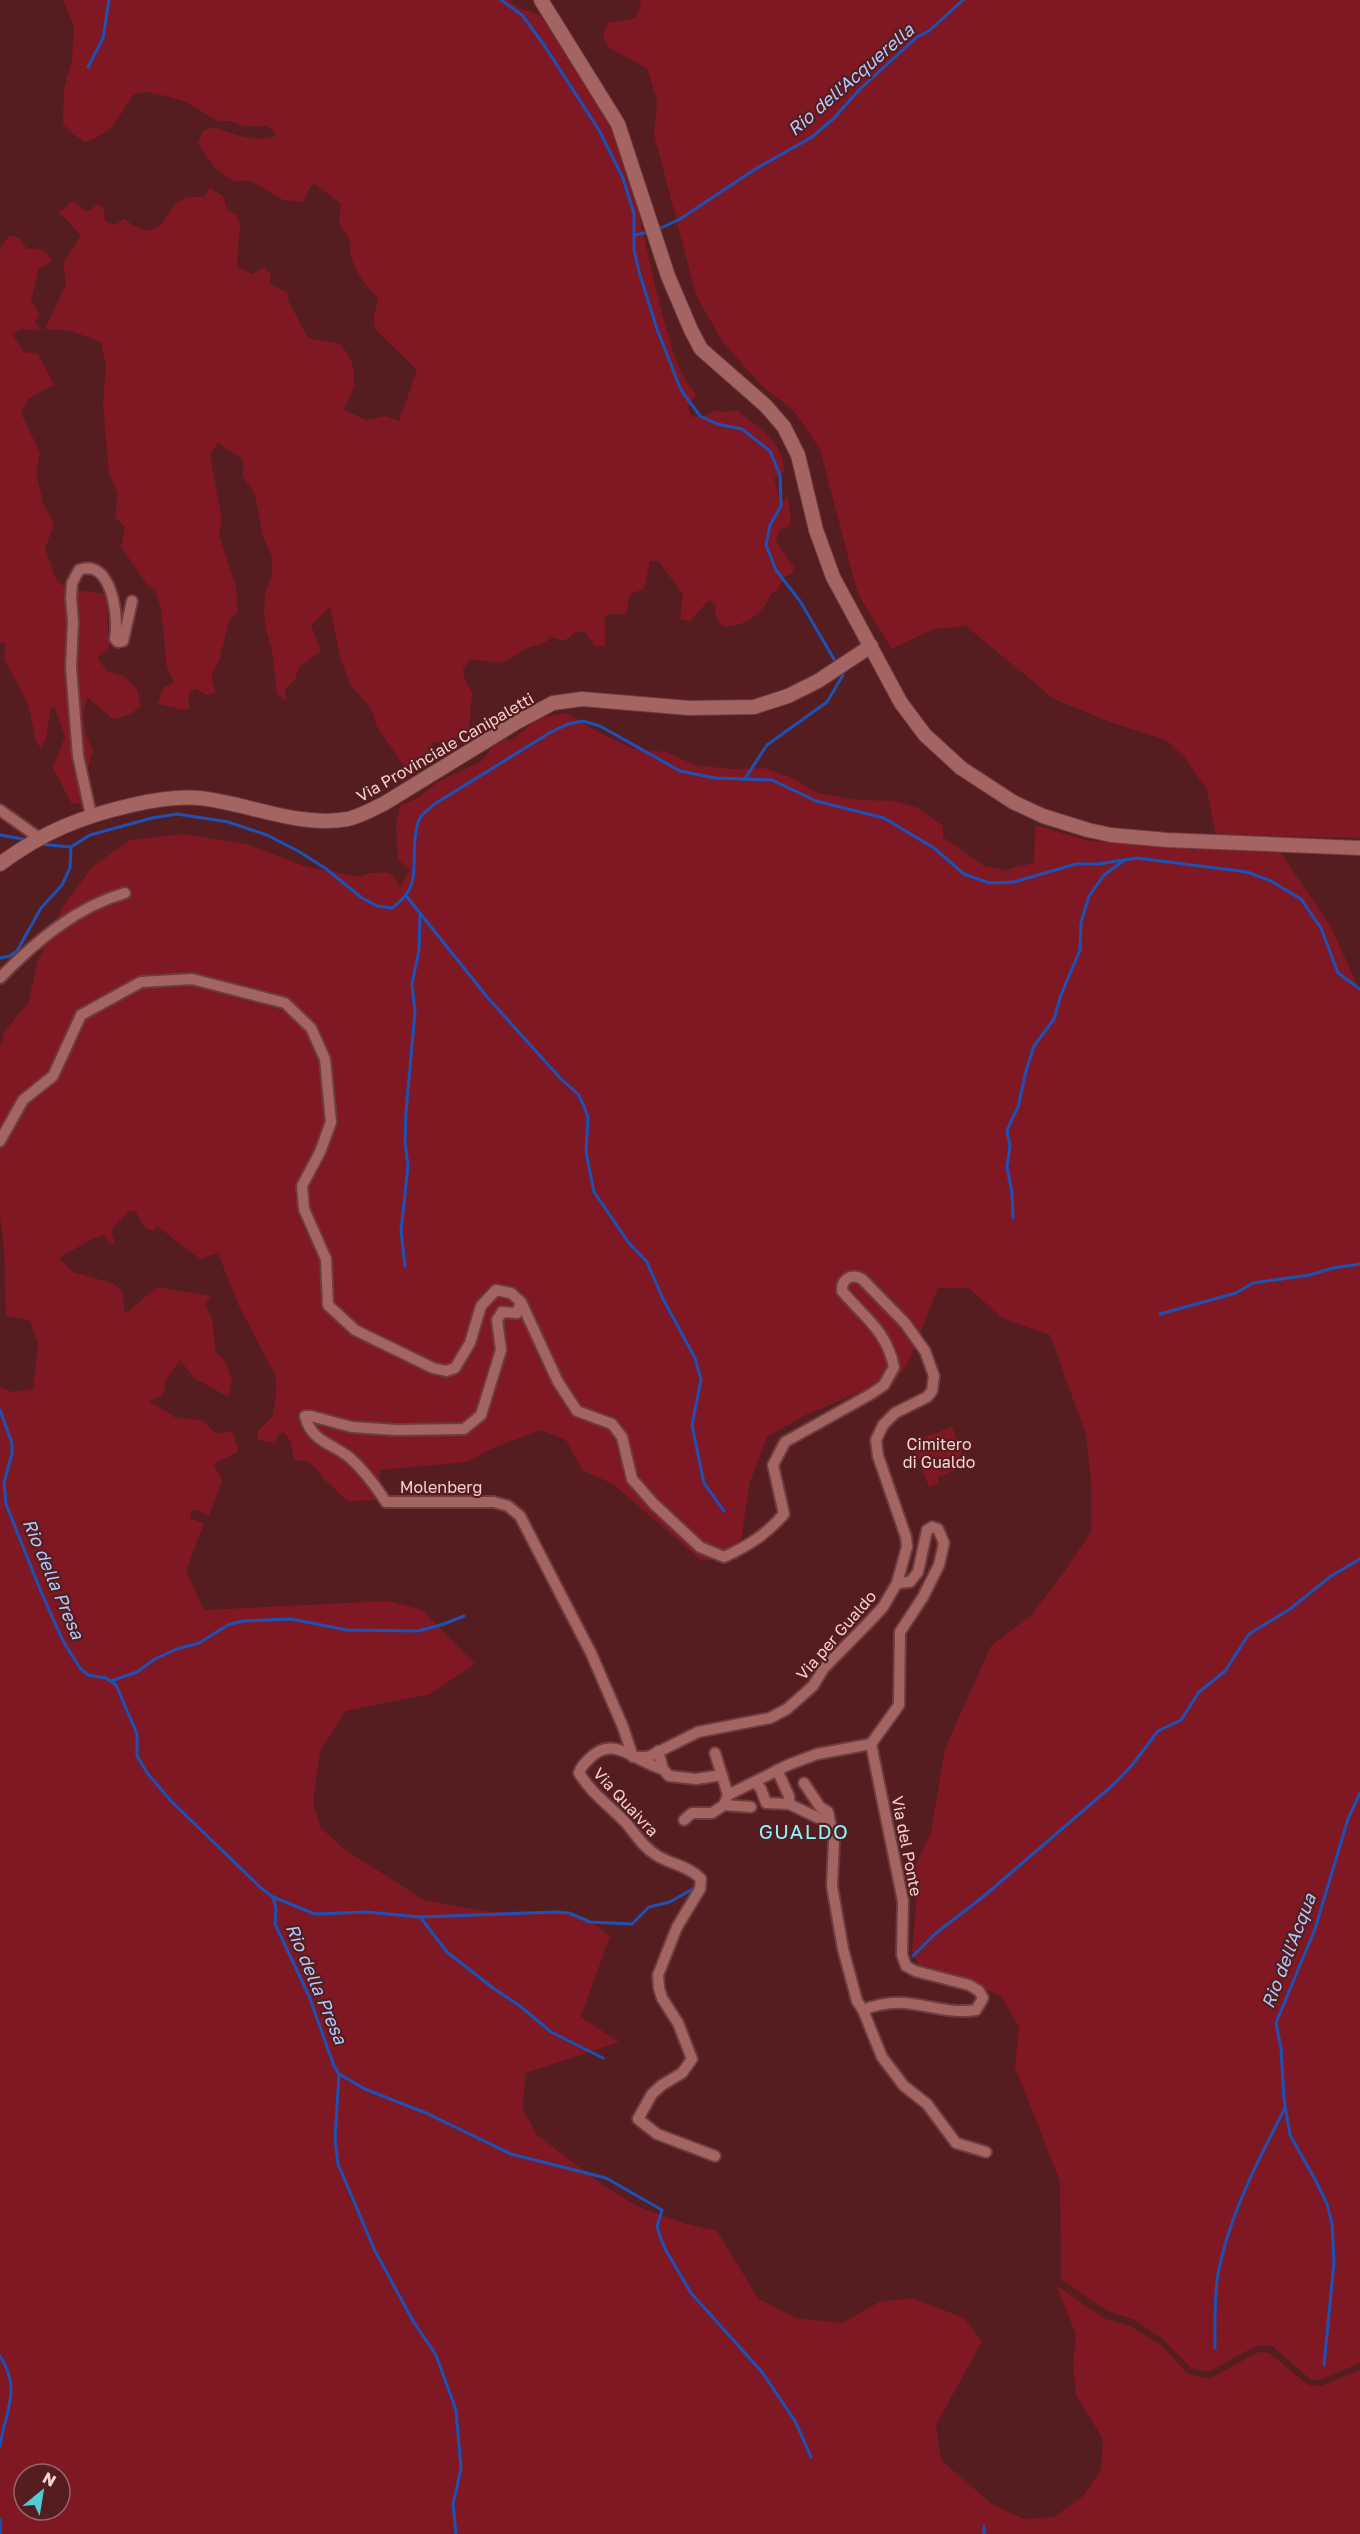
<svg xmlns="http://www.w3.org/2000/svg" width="1360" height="2534" font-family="'Golos Text',sans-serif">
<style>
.green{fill:#7f1822;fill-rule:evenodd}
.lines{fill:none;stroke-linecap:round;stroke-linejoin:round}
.stream{stroke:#1d51b6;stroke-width:3}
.street-casing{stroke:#6d3c3f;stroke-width:14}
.secondary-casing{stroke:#6d3c3f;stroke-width:16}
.street{stroke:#a46462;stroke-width:10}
.secondary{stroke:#a46462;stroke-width:14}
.labels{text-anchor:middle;stroke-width:4.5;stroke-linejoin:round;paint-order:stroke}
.street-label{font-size:16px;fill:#f5d1ce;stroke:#551d1f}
.park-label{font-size:16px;fill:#f8d5d2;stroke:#551d1f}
.water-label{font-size:18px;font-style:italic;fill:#adcafe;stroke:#551d1f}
.quarter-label{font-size:20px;letter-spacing:1.5px;fill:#8af5fd;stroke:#551d1f}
</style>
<rect width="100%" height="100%" fill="#551d1f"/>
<g class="green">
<path d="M 63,0 L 509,0 C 520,12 528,9 540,16 C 546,20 605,112 610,123 C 638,186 646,258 665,324 C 673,349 678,375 696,394 L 688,408 L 692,417 L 704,416 L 715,410 L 724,412 L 736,410 C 758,427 784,441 784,472 L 774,479 L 780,502 L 788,497 L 791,518 L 789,526 L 779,530 L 776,542 L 794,567 L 792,574 L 784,577 L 777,591 L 770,595 C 765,613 741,629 722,626 L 715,616 L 716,605 L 709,600 L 690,621 L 680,619 L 683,594 L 659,562 L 650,561 L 644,589 L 633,593 L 628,598 L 628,607 L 625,614 L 611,614 L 605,618 L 605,646 L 594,646 L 586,633 L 577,631 L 564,641 L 551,637 C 540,649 536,643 525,649 C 516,655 506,663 494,662 C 486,662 480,658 470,660 L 463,669 L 464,678 L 473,694 C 469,705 471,719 469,731 C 457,742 448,744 433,742 C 429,758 421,763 406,769 L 376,725 L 372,710 L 350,684 L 340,657 L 330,607 L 311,625 L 321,651 L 298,668 L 296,678 L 285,690 L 287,701 L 277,694 L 272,650 L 266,629 L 264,610 L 265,594 L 272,573 L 272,556 L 263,537 L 254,492 L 243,477 L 243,460 L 218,443 L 210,455 L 222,520 L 219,535 L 236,587 L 238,612 L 229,620 L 220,658 L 211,677 L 216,693 L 207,695 L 196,689 L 190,691 L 188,698 L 190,708 L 184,710 L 158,704 L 163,688 L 174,683 L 167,668 L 161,610 L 156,591 L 146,583 L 121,547 L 125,527 L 115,517 L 118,494 L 109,473 L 103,404 L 106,365 L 101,342 L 71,331 L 45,329 L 66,284 L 63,263 L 81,236 L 64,217 L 58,213 L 73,201 L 87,212 L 98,204 L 104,210 L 105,221 L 115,225 L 124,219 C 129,221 131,225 136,227 C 166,240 164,206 185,198 C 190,196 198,197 204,197 L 210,188 L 223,196 L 227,210 L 236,214 L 240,224 L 237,267 L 252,274 L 264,267 L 271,274 L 270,284 L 287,292 L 289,302 L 308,338 L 341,344 L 351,360 L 354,374 L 354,387 L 344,410 L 366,420 L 385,416 L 399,421 L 417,370 L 375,329 L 374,316 L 378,298 C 361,281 348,263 350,239 L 339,224 L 341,204 L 314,183 L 307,192 L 304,202 L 283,200 L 249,180 L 235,182 L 216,169 L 198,144 L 203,131 L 214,127 C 230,133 262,145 276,135 L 268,126 L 243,126 L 230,121 L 218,121 L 186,102 L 170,97 L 147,92 L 134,94 C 116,119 116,131 85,142 L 73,134 L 63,124 L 64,89 L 72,59 L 74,26 Z"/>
<polygon points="640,0 1360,0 1360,838 1216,835 1207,790 1185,758 1166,740 1110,722 1054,699 966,626 933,629 892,649 858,594 820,449 794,411 761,385 722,341 696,295 654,134 657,102 648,69 608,47 603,36 608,23 636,18 641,3"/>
<path d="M 10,235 L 19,238 L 27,249 C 41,248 46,249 52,262 L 39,268 L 31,300 L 39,314 L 35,322 L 42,331 L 22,329 L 12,334 L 24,352 L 38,354 L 54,385 L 28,399 L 21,413 L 40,453 L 36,472 L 43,503 L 54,525 L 45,548 L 56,579 L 67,589 L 106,594 L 109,648 L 97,658 L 108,672 L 124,676 L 137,689 L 141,706 L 129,715 L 113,719 L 88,698 C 79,716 85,734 93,751 L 81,792 L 81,803 L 72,804 L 53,768 L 65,737 L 55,707 L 51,708 C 47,721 50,736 41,748 L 36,742 L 29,706 L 5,660 L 5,642 L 0,643 L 0,248 Z"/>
<path d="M 566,713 L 598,732 L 634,749 L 666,752 L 695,765 L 730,769 L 764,768 L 790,777 L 818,793 L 858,800 L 894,801 L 918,808 L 943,826 L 943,837 L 984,866 L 1005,870 L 1034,863 L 1035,825 L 1089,841 L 1281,853 L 1331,927 L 1360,991 L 1360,2363 L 1320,2380 L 1310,2379 L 1272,2346 L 1256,2346 L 1208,2372 L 1191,2368 L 1165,2341 L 1135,2320 L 1107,2311 L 1061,2279 L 1060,2181 L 1015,2067 L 1019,2027 L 1002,1997 L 972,1983 L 919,1966 L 912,1952 L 916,1906 L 913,1871 L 931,1832 L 945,1748 L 991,1646 L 1030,1616 L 1062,1575 L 1091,1532 L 1091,1482 L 1086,1435 L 1050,1335 L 1002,1318 L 969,1288 L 938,1288 L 910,1359 L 893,1385 L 867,1389 L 806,1415 L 767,1437 L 750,1482 L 738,1560 L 701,1560 L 613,1484 L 582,1470 L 566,1440 L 541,1430 L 493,1448 L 467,1462 L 380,1470 L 380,1483 L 351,1453 L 320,1435 L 310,1424 L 312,1420 L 465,1431 L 483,1416 L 504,1350 L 500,1321 L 523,1301 L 513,1288 L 494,1285 L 477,1304 L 466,1341 L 452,1365 L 434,1364 L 358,1327 L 332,1303 L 331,1258 L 308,1208 L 306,1187 L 324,1153 L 330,1058 L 287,999 L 241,985 L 192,974 L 140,977 L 77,1012 L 50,1074 L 0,1132 L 0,1047 L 4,1032 L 28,1003 L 38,961 L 63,906 L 92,867 L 130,840 L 183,834 L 246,844 L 307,867 L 360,877 C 367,873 368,873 375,873 C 392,871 391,872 400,886 L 410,870 L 398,860 L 396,826 L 400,806 L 421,796 L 436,783 L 482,761 L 493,746 L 505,739 L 511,741 L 538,718 Z"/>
<path d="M 191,982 L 283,1006 L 308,1030 L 322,1060 L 328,1121 L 317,1150 L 299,1185 L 323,1259 L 325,1306 L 379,1347 L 457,1371 L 484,1308 L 497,1293 L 510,1295 L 517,1303 L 515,1309 L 500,1310 L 498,1350 L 479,1413 L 463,1426 L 352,1424 L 324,1418 L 303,1424 L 313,1442 L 345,1460 L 365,1479 L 380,1500 L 347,1501 L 324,1479 L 310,1462 L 294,1460 L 290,1441 L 284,1432 L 278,1435 L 274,1443 L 258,1440 L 258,1431 L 272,1417 L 276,1396 L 276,1377 L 238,1304 L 218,1253 L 200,1259 L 157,1226 L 153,1231 L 145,1228 L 135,1211 L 130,1211 L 111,1229 L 115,1244 L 110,1244 L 104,1235 L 90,1240 L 59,1258 L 73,1272 L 112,1283 L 122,1290 L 125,1314 L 157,1287 L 211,1296 L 205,1304 L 212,1318 L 216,1353 L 223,1358 L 232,1378 L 228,1397 L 194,1378 L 180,1360 L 167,1378 L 163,1395 L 149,1401 L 176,1418 L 203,1420 L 215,1433 L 232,1432 L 239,1451 L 214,1464 L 222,1481 L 209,1516 L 199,1510 L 190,1511 L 191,1519 L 204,1523 L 186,1571 L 204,1610 L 388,1601 L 422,1610 L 475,1664 L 430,1694 L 345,1711 L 320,1752 L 313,1802 L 320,1827 L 344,1849 L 424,1900 L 490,1912 L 555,1911 L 585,1917 L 610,1936 L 581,2017 L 619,2042 L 526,2073 L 522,2108 L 537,2135 L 603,2185 L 639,2207 L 683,2223 L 717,2231 L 758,2298 L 795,2318 L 842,2323 L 879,2302 L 912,2298 L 964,2318 L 982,2341 L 936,2425 L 941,2460 L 992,2504 L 1024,2519 L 1054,2517 L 1082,2497 L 1101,2470 L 1103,2439 L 1076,2395 L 1073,2362 L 1076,2335 L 1056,2285 L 1103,2318 L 1132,2327 L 1161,2345 L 1188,2374 L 1209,2379 L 1258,2352 L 1269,2353 L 1308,2385 L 1321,2386 L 1360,2370 L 1360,2534 L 0,2534 L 0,1387 L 12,1392 L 33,1389 L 38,1344 L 30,1320 L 6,1316 L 4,1248 L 0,1217 L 0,1147 L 26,1102 L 56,1078 L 83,1017 L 142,985 ZM 24,2474 L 60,2474 L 60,2510 L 24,2510 Z"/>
<polygon points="952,1427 967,1466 937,1477 939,1483 929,1487 912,1442"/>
</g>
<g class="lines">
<g class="stream">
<polyline points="501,0 522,15 544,45 599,130 623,178 634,214 634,250 640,275 657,329 681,390 700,416 717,424 742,429 770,451 780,475 781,506 770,525 766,545 776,570 800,601 835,661"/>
<polyline points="88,67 103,38 109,0"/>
<polyline points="659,229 680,219 757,168 812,137 834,118 860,89 917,37 929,31 963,0"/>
<polyline points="635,235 648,232"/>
<polyline points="744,780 767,745 827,702 843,675"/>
<polyline points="0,835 28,840"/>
<path d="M 39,844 L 71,847 L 90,835 L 152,818 L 177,814 L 228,822 L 267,835 L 298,851 L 325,868 L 362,898 L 377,906 L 392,908 C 424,886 410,864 416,832 C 417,827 417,823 420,818 C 423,813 429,809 433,805 L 551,732 L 568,724 L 583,721 L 600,726 L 680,771 L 715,778 L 772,780 L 816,801 L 884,818 L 934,848 L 964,874 L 989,883 L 1014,882 L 1076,864 L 1099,864 L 1137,858 L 1247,872 L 1271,881 L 1301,899 L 1321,928 L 1338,973 L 1360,989"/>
<polyline points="407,897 488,998 561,1079 578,1094 583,1104 588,1117 586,1152 594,1192 629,1243 647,1262 663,1299 695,1358 701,1380 692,1425 696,1445 704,1483 724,1511"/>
<polyline points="0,958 10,956 17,951 41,908 62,885 70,868 71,847"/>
<polyline points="1013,1218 1012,1193 1007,1167 1010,1146 1007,1130 1018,1107 1026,1071 1034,1046 1054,1019 1061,995 1080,950 1081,923 1089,896 1104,875 1126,859"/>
<polyline points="405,1266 401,1231 408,1166 405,1142 406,1112 415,1012 412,984 419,950 420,915"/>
<polyline points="1160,1314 1236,1293 1253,1283 1310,1275 1333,1268 1360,1264"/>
<polyline points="0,1410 12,1443 12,1454 4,1482 6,1504 42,1594 63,1641 80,1668 88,1675 106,1678 116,1685 137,1734 137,1756 148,1774 172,1802 261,1888 273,1897 315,1914 367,1912 420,1917 555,1912 569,1913 590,1922 632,1924 649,1907 670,1902 696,1887"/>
<polyline points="111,1681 137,1672 155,1659 177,1649 199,1643 228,1625 242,1621 291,1619 347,1630 418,1631 444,1624 464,1616"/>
<polyline points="273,1897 276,1908 275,1924 309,1996 334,2066 339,2074 335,2139 338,2164 375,2251 413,2321 436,2355 456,2410 461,2469 453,2504 456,2534"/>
<polyline points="420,1917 447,1952 493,1988 520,2006 551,2032 603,2058"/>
<polyline points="913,1956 936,1933 984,1896 1113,1785 1132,1765 1158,1731 1181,1720 1199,1692 1225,1671 1249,1634 1290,1609 1331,1576 1360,1559"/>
<polyline points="339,2074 365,2089 426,2113 511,2154 606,2178 662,2210 657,2227 664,2247 691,2293 762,2372 795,2421 811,2457"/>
<path d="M 1215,2348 C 1215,2323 1214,2298 1218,2274 C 1229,2216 1258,2160 1285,2108"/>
<path d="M 0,2356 C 22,2390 5,2411 0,2446"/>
<polyline points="1324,2365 1334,2262 1332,2224 1327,2204 1317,2183 1290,2135 1284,2099 1281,2048 1276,2023 1315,1929 1348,1819 1360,1793"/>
<polyline points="0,2519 0,2534"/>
<polyline points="984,2534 984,2526"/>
</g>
<defs>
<g id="street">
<polyline points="0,810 38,837"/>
<path d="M 91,815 L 78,756 L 71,667 L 73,621 L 71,598 L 72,583 L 79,570 C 112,557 119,618 115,639 L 118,642 L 123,641 L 132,601"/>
<path d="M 0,978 C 35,942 76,907 125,893"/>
<path d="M 0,1141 L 23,1100 L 53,1076 L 81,1015 L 141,982 L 192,979 L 285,1003 L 311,1028 L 325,1059 L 331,1122 L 320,1152 L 302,1186 L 304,1209 L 326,1259 L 328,1305 L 355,1330 L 433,1368 L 446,1371 L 455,1368 L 470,1343 L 481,1306 L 496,1290 L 511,1293 L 521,1302 L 558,1382 L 577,1411 L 612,1424 L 622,1437 L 632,1479 L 654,1504 L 700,1547 L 724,1557 C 748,1546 767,1534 784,1514 L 773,1465 L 785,1442 L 871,1394 L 884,1385 L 894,1367 C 886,1330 865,1318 842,1291 C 841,1279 852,1273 862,1279 L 905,1323 L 925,1351 L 934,1376 L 932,1391 L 927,1397 L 895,1413 L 883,1425 L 876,1440 L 878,1456 L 906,1537 L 907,1547 L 897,1583 L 883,1607 L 871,1620 L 824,1668 L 813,1686 L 787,1709 L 770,1718 L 698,1732 L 648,1757 L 633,1757 L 623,1727 L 591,1653 L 520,1516 L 508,1506 L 494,1502 L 386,1502 C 375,1485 364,1470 349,1457 C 331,1443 311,1441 305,1416 L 311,1416 L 352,1427 L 397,1430 L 464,1429 L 481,1415 L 501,1350 L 497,1320 L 502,1312 L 517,1313 L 521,1302"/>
<polyline points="658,1751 663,1769 669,1776 696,1779 722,1775"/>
<polyline points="715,1753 728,1795"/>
<path d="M 663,1769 C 638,1764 614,1733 590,1758 C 586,1762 581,1766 579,1773 C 592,1794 610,1806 627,1824 C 636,1835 643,1847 656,1855 C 670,1864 689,1866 701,1879 L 700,1889 L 677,1927 L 658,1975 L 659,1988 L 662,1998 L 678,2023 L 692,2059 L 682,2073 L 662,2085 L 652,2094 L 638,2119 L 657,2134 L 715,2156"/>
<polyline points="777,1770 789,1796 789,1804"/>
<polyline points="755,1782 761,1789 766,1803 789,1804 829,1823"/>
<polyline points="804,1783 820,1807 828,1812 834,1841 832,1886 843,1949 857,2001 863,2010 882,2057 904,2086 927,2104 956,2143 986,2152"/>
<polyline points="724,1805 728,1795 788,1765 817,1754 871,1744"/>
<polyline points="684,1820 692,1813 712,1813 724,1805 751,1807"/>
<path d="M 863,2010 C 910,1991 931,2016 976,2010 L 983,1998 L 979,1991 L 969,1985 L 915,1971 L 906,1966 L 902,1955 L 903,1901 L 871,1744 L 899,1705 L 900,1632 L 923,1597 L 939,1565 L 944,1543 L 938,1529 L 932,1527 L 927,1530 L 918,1572 L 910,1582 L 897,1583"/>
</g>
<g id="secondary">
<polyline points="541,0 618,124 668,276 691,330 701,349 766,406 784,427 798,455 816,530 833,577 901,703 925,735 961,768 1013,802 1043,816 1088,830 1111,835 1167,840 1360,848"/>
<path d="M 0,864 C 43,832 80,817 132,805 C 154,800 176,796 199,798 C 248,803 298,828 348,819 C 361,816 373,809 385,803 L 517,722 L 553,703 L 582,699 L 689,708 L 754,707 L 788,696 L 818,681 L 871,646"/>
</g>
</defs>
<use href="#street" class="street-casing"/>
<use href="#secondary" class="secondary-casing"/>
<use href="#street" class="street"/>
<use href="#secondary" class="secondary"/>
</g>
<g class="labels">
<g class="street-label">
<text transform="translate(445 747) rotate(-30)" y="6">Via Provinciale Canipaletti</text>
<text x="441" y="1493">Molenberg</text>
<text transform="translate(836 1635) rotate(-49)" y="6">Via per Gualdo</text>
<text transform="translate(626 1802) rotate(47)" y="6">Via Quaivra</text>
<text transform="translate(907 1846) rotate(79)" y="6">Via del Ponte</text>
</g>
<g class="park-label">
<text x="939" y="1450">Cimitero<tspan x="939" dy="18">di Gualdo</tspan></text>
</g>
<g class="water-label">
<text transform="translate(851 80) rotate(-41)" y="6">Rio dell'Acquerella</text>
<text transform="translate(53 1579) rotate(67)" y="6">Rio della Presa</text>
<text transform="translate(1289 1951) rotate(-69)" y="6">Rio dell'Acqua</text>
<text transform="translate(316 1984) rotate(67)" y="6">Rio della Presa</text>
</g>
<g class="quarter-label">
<text x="804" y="1839">GUALDO</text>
</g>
</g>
<g transform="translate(42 2492) rotate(30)"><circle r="28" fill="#551d1f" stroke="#956565" stroke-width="1.5"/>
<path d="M0-4.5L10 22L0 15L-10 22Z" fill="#51ccd5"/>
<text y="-9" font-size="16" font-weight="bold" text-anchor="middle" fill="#f5d1ce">N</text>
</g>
</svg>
